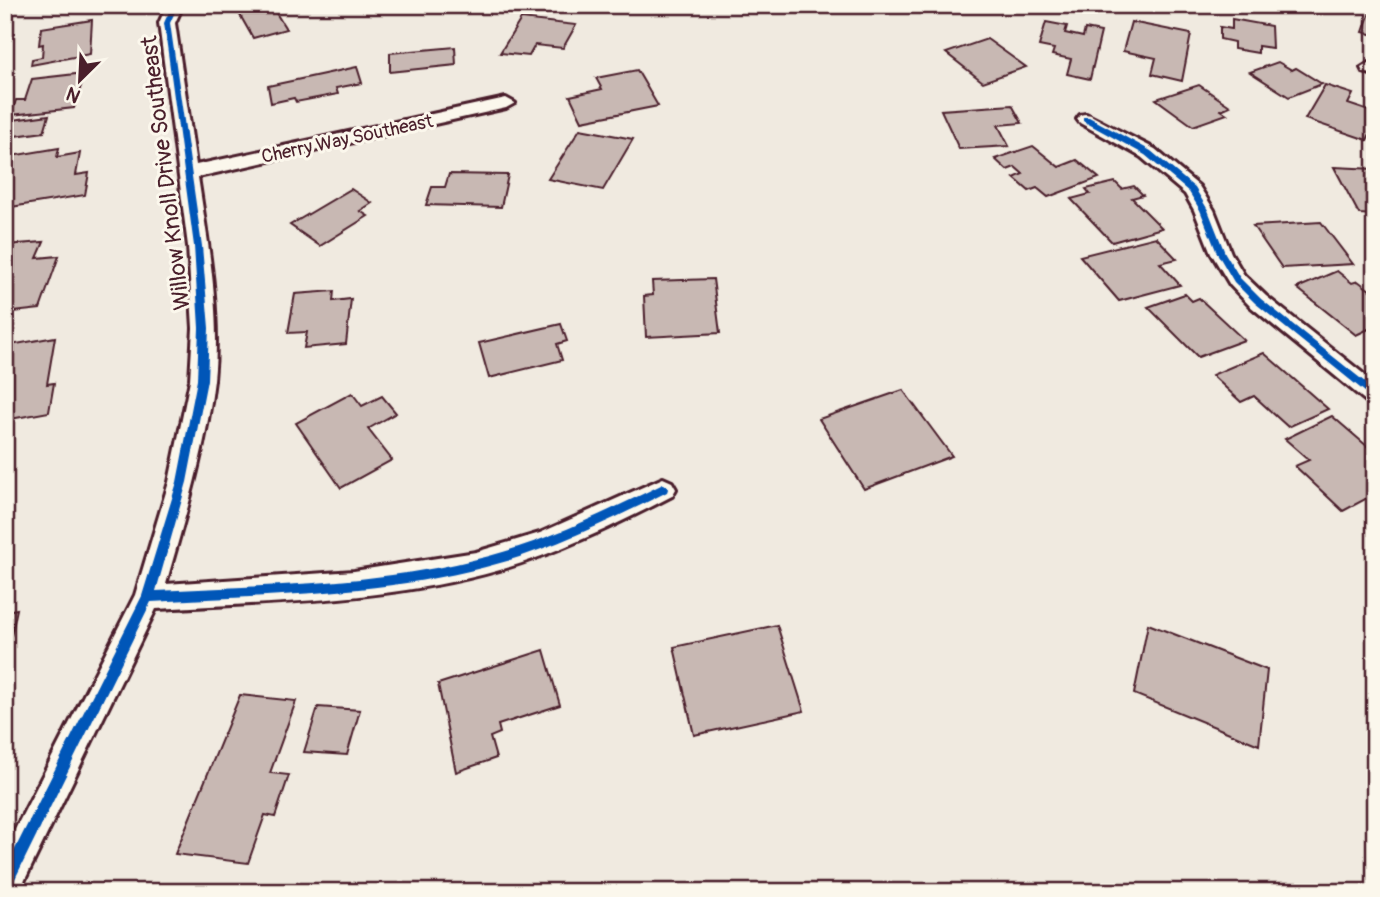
<svg xmlns="http://www.w3.org/2000/svg" width="1380" height="897" font-family="Pangolin,sans-serif">
<style>
.building{fill:#c8b8b3;stroke:#4a1f2b;stroke-width:2}
.lines{fill:none;stroke-linecap:round;stroke-linejoin:round}
.street-casing{stroke:#4a1f2b;stroke-width:6}
.street{fill:#fbf7ec;fill-rule:evenodd}
.cycleway-casing{stroke:#fbf7ec;stroke-width:5}
.cycleway{fill:#0057b8;fill-rule:evenodd}
.labels{text-anchor:middle;stroke-width:6;stroke-linejoin:round;paint-order:stroke}
.far-street-label{font-size:19px;fill:#4a1f2b;stroke:#fbf7ec}
.street-label{font-size:23px;fill:#4a1f2b;stroke:#fbf7ec}
</style>
<rect width="100%" height="100%" fill="#f0eae0"/>
<filter id="ink" filterUnits="userSpaceOnUse"><feTurbulence type="fractalNoise" baseFrequency=".0143" numOctaves="2"/><feDisplacementMap in="SourceGraphic" scale="14" xChannelSelector="R" yChannelSelector="G"/><feConvolveMatrix kernelMatrix="1 2 1 2 8 2 1 2 1" color-interpolation-filters="sRGB"/></filter>
<g filter="url(#ink)">
<g class="building">
<polygon points="246,5 271,5 286,29 253,38 236,8"/>
<polygon points="1372,7 1375,8 1375,35 1363,32"/>
<polygon points="521,19 576,25 563,48 535,45 529,56 500,53"/>
<polygon points="1232,19 1271,26 1272,48 1258,46 1258,53 1234,49 1234,42 1220,39 1220,27 1232,29"/>
<polygon points="92,20 90,54 31,65 32,59 42,57 43,44 39,45 41,28"/>
<polygon points="1046,22 1067,26 1065,33 1083,37 1085,29 1101,32 1090,79 1067,74 1071,59 1052,55 1054,49 1039,46"/>
<polygon points="1131,22 1191,34 1182,81 1152,74 1156,58 1123,51"/>
<polygon points="987,39 1026,67 983,82 946,53"/>
<polygon points="455,47 456,65 390,72 390,53"/>
<polygon points="1278,62 1292,70 1296,68 1322,84 1289,97 1250,72"/>
<polygon points="357,67 362,83 336,88 338,94 296,102 294,98 271,103 268,86"/>
<polygon points="637,70 658,106 582,121 570,96 602,89 596,78"/>
<polygon points="85,73 74,108 11,115 16,100 25,100 32,79"/>
<polygon points="1199,85 1230,106 1221,110 1227,114 1193,126 1156,99"/>
<polygon points="1325,85 1353,94 1348,104 1375,113 1375,124 1367,140 1305,119"/>
<polygon points="1012,105 1022,123 998,125 1009,146 959,149 941,110"/>
<polygon points="49,115 44,132 7,137 13,120"/>
<polygon points="580,129 633,139 603,190 548,179"/>
<polygon points="1033,146 1059,167 1077,160 1099,178 1048,197 1037,188 1029,191 1014,178 1023,174 1015,167 1007,170 995,159"/>
<polygon points="59,148 57,157 80,153 76,175 89,173 85,195 5,208 5,157"/>
<polygon points="1334,167 1375,169 1375,215 1359,214"/>
<polygon points="449,174 508,175 501,207 426,205 432,187 445,187"/>
<polygon points="1115,182 1122,189 1134,186 1143,195 1132,198 1162,228 1112,242 1071,199 1090,194 1086,189"/>
<polygon points="351,189 372,203 360,211 368,216 320,246 290,225"/>
<polygon points="1321,222 1353,264 1282,268 1253,226"/>
<polygon points="1156,237 1177,259 1160,263 1180,285 1119,301 1080,256"/>
<polygon points="44,242 37,258 59,256 40,309 5,313 6,245"/>
<polygon points="1337,271 1352,283 1358,281 1375,294 1375,326 1356,335 1297,288"/>
<polygon points="713,279 720,333 646,337 644,296 653,295 652,281"/>
<polygon points="334,291 333,301 351,299 346,344 304,348 307,332 288,333 295,294"/>
<polygon points="1185,294 1192,301 1199,298 1244,340 1198,357 1148,307"/>
<polygon points="561,324 567,341 557,344 562,360 489,378 479,343"/>
<polygon points="55,337 47,384 54,383 49,412 5,420 5,346"/>
<polygon points="1264,353 1328,409 1288,427 1254,396 1241,402 1212,375"/>
<polygon points="903,390 952,456 864,489 819,419"/>
<polygon points="352,393 362,406 382,396 396,413 368,429 392,460 341,488 296,423"/>
<polygon points="1332,416 1375,453 1375,494 1343,511 1295,466 1309,460 1285,439"/>
<polygon points="17,609 9,646 5,646 5,611"/>
<polygon points="1148,624 1267,670 1259,745 1134,694"/>
<polygon points="777,625 804,711 694,735 674,647"/>
<polygon points="544,650 560,705 498,725 500,733 490,737 496,758 456,772 438,684"/>
<polygon points="240,695 296,701 270,773 289,775 275,817 265,815 248,863 175,854"/>
<polygon points="318,707 360,710 347,755 304,752"/>
</g>
<g class="lines">
<defs>
<g id="street">
<path d="M 167,5 L 183,5 L 175,23 L 196,165 L 506,98 L 515,103 L 506,108 L 198,177 C 208,243 221,313 214,380 C 206,449 185,517 166,584 L 354,571 L 476,552 L 540,533 L 663,478 L 672,482 L 676,489 L 672,496 C 616,525 560,552 500,570 C 389,602 271,602 156,609 L 19,892 L 5,892 L 5,849 L 135,595 L 169,482 L 190,380 L 193,328 L 188,246 L 159,23 Z"/>
<polygon points="1369,63 1375,64 1375,75 1363,72 1361,68"/>
<polygon points="1086,114 1155,149 1199,186 1214,210 1231,253 1244,275 1266,296 1375,383 1375,405 1367,402 1250,306 1230,285 1211,253 1194,210 1185,194 1141,157 1080,123 1077,119 1080,115"/>
</g>
</defs>
<use href="#street" class="street-casing"/>
<use href="#street" class="street"/>
<defs>
<g id="cycleway">
<path d="M 172,5 L 178,5 L 170,23 L 202,246 L 209,328 L 207,380 L 187,482 L 156,591 C 271,585 391,585 503,552 C 557,536 608,511 659,486 L 663,484 L 667,486 L 668,489 L 667,492 C 613,519 558,546 500,563 C 388,595 268,595 151,602 L 10,889 L 5,891 L 5,869 L 142,596 L 177,482 L 197,380 L 199,328 L 194,246 L 164,23 Z"/>
<polygon points="1083,117 1089,117 1151,151 1195,188 1208,210 1225,253 1240,278 1261,299 1375,390 1375,400 1255,303 1234,282 1217,253 1200,210 1189,192 1145,155 1083,121"/>
</g>
</defs>
<use href="#cycleway" class="cycleway-casing"/>
<use href="#cycleway" class="cycleway"/>
</g>
</g>
<g class="labels">
<g class="far-street-label">
<text transform="translate(347 138) rotate(-12)" y="7">Cherry Way Southeast</text>
</g>
<g class="street-label">
<text transform="translate(165 173) rotate(-97)" y="8">Willow Knoll Drive Southeast</text>
</g>
</g>
<rect width="1380" height="897" fill="none" stroke="#fbf7ec" stroke-width="28"/>
<rect x="14" y="14" width="1352" height="869" fill="none" stroke="#4a1f2b" stroke-width="2.5" filter="url(#ink)"/>
<g transform="translate(80 80) rotate(204)" stroke="#fbf7ec" stroke-width="5" paint-order="stroke">
<path d="M0-5L12 26L0 18L-12 26Z" fill="#4a1f2b"/>
<text y="-10" font-size="19" font-weight="bold" text-anchor="middle" fill="#4a1f2b">N</text>
</g>
</svg>
